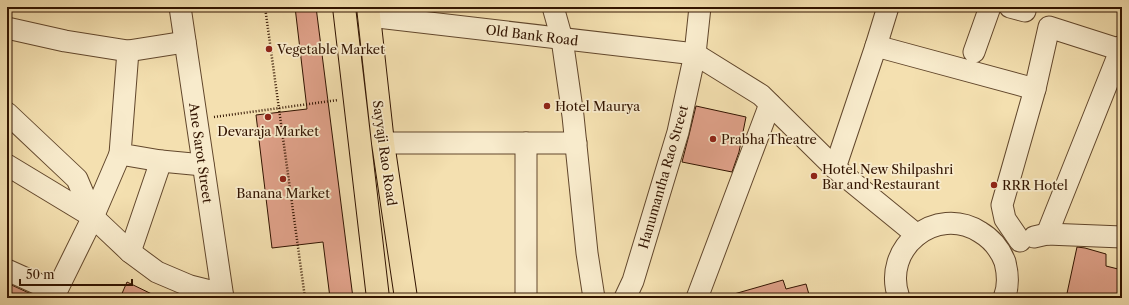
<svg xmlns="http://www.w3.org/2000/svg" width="1129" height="305" font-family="'Libre Caslon Text',serif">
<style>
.building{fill:#dfa189;stroke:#321400}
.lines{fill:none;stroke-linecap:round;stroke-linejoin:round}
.minor-casing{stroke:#62472c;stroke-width:23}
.major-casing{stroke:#321400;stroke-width:24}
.path{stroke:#321400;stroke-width:2.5;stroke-dasharray:1 2;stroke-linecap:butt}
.minor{stroke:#f8ebcc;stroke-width:21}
.major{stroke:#f4e0b0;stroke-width:22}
.poi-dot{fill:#8f2418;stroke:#f8ebcc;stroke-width:1.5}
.labels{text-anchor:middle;stroke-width:3.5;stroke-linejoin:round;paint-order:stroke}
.street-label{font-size:13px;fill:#321400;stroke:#f8ebcc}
.poi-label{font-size:13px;fill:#321400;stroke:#f8ebcc;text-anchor:start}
</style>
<rect width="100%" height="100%" fill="#f4e0b0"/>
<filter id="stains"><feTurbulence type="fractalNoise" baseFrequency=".005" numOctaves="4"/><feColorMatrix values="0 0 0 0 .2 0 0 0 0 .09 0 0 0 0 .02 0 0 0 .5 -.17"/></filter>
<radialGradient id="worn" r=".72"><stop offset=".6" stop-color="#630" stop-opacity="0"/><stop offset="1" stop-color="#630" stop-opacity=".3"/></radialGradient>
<g class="building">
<polygon points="295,7 316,7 353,298 330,298 323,242 272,248 256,115 307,109"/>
<polygon points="696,106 746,117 739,152 732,172 682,162 689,135"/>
<polygon points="1077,247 1085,248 1106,254 1106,266 1122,270 1122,298 1066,298"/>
<polygon points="783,280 786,289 806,284 810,298 734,298 734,294"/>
<polygon points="127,282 160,298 120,298"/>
<polygon points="7,283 40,298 7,298"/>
</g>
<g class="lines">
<defs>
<g id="minor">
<polyline points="180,7 223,298"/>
<polyline points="553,7 562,39 573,116 587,253 594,298"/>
<polyline points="1010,7 1025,11"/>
<polyline points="369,16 695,54 761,95 835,168 917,235"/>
<polyline points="7,28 65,41 128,51 185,42"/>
<polyline points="876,46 1035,89"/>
<polyline points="128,51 120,154 161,161 203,165"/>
<polyline points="974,52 990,7"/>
<polyline points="7,113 77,179 93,217 130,252 157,272 190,286 222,294"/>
<polyline points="383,143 576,143"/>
<polyline points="7,165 93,217"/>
<polyline points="835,168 876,46 888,7"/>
<polyline points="1047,234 1122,46"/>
<polyline points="1034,237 1047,234 1122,237"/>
<polyline points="1020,241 1005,219 1002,205 1035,89 1049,27 1121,50"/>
<polyline points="130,252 161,161"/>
<polyline points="7,270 56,292 93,217 120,154"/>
<polyline points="526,298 526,143"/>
<polyline points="625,298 633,281 678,132 695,54 700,7"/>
<polyline points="697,298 770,104"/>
<path d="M 899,298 C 881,248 936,204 980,232 C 992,239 1000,249 1005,262 C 1008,274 1009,286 1004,298"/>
</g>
<g id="major">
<polyline points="344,7 378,298"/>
<polyline points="368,7 383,143 406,298"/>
</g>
</defs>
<use href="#minor" class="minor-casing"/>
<use href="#major" class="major-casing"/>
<g class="path">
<polyline points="265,7 305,298"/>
<polyline points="197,9 217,7"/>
<polyline points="214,117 338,100"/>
</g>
<use href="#minor" class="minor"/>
<use href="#major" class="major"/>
</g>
<g class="poi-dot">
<circle cx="269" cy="49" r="4"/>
<circle cx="547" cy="106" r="4"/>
<circle cx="268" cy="117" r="4"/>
<circle cx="713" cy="139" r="4"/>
<circle cx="814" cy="176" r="4"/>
<circle cx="283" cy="179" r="4"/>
<circle cx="994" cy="185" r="4"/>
</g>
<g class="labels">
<g class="street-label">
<text transform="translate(532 35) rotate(7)" y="5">Old Bank Road</text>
<text transform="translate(201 153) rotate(82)" y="5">Ane Sarot Street</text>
<text transform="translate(385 153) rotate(82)" y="5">Sayyaji Rao Road</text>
<text transform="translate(663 177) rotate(-74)" y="5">Hanumantha Rao Street</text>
</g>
<g class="poi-label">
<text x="277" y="54">Vegetable Market</text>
<text x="555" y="111">Hotel Maurya</text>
<text x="268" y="136" text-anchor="middle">Devaraja Market</text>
<text x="721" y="144">Prabha Theatre</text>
<text x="822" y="174">Hotel New Shilpashri<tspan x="822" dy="15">Bar and Restaurant</tspan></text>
<text x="1002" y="190">RRR Hotel</text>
<text x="283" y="198" text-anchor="middle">Banana Market</text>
</g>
</g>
<rect width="1129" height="305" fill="none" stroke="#f4e0b0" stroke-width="24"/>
<rect x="8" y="8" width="1113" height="289" fill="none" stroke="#321400" stroke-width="2"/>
<rect x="12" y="12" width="1105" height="281" fill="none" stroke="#321400"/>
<path d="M20 279v6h112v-6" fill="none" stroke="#321400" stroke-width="2"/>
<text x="26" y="279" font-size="12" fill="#321400" stroke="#f8ebcc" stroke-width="3" paint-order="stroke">50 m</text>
<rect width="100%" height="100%" filter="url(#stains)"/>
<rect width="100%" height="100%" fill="url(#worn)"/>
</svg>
